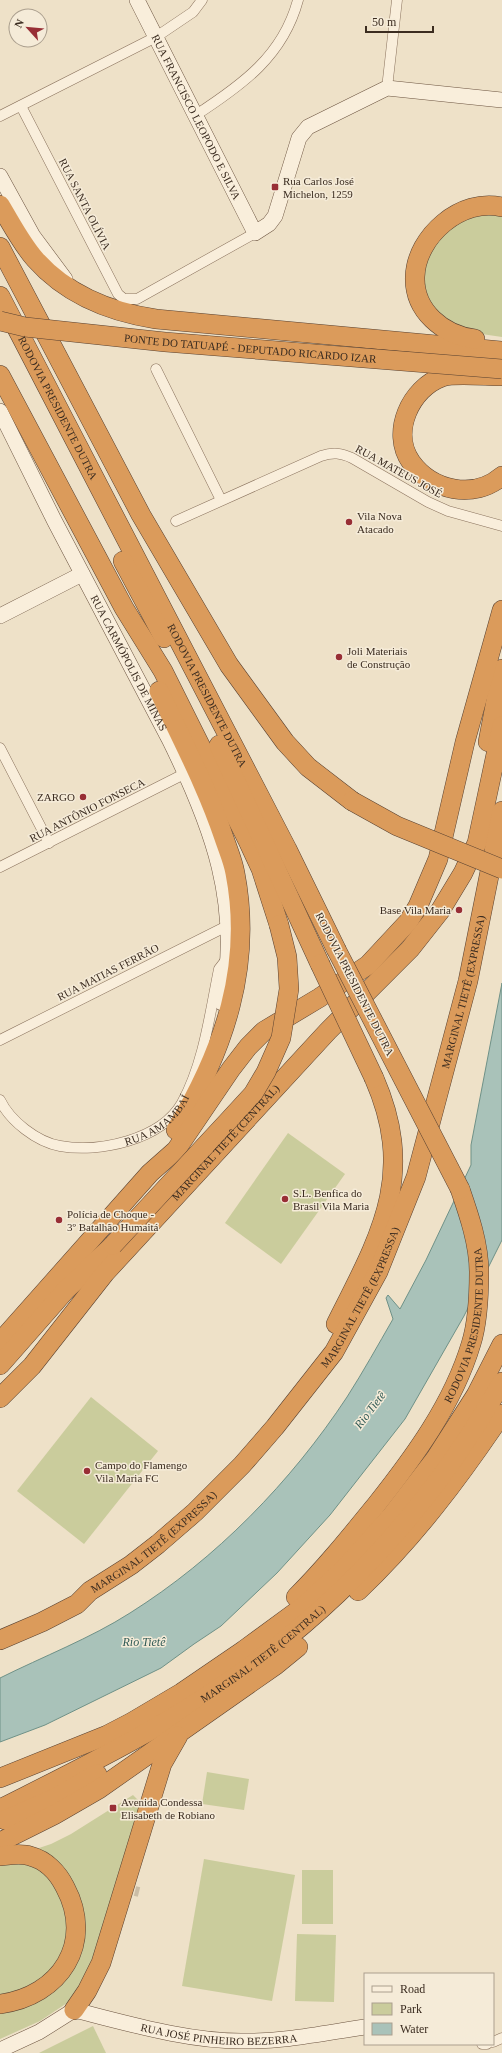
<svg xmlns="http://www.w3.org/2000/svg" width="502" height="2053" font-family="Georgia,serif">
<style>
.green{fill:#cacc9c}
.water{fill:#a9c2b9;stroke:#6f9187}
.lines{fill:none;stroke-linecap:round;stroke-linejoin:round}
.street-tunnel{stroke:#cabda6;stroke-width:10;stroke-dasharray:10 5;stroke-linecap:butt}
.street-casing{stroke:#8a725d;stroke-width:11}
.secondary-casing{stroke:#6c5440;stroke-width:16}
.highway-casing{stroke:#584131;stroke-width:20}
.street{stroke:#f9eedb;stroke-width:10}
.secondary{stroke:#f9eedb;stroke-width:15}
.highway{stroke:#db9b5b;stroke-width:19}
.highway-bridge-casing{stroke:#584131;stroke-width:20;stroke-linecap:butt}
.highway-bridge{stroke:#db9b5b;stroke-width:19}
.poi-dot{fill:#982e35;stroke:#f5ebd8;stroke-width:1.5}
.labels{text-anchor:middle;stroke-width:3;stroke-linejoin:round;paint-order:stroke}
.street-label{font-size:11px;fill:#3b2c20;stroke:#f5ebd8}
.poi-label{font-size:11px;fill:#3b2c20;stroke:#f5ebd8;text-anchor:start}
.water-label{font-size:12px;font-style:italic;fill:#305a55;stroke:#f5ebd8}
</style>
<rect width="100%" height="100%" fill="#eee1c8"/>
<g class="green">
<polygon points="502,214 502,337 461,331 432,306 425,288 424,279 426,260 442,234 472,215"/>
<polygon points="288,1133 345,1174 281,1264 225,1223"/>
<polygon points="91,1397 158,1451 84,1544 17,1491"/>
<polygon points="207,1772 249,1779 244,1810 202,1804"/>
<polygon points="133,1795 145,1807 95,1956 74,1996 67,2003 40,2021 0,2039 0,1861 51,1844 71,1834"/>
<polygon points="204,1859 295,1875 272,2001 182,1986"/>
<rect x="302" y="1870" width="31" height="54"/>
<polygon points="297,1934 336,1935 334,2002 295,2001"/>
<polygon points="93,2026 106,2053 39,2053"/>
</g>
<path class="water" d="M 502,983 L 502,1240 L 464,1316 L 405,1419 L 330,1515 L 277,1573 L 221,1626 L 194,1644 L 161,1668 L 45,1725 L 0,1742 L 0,1678 C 42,1657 91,1638 130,1613 C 216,1559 291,1482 347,1397 C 363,1372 378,1345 393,1319 L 386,1298 L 388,1295 L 400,1309 L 426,1260 L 471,1165 L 471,1145 Z"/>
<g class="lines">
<polyline class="street-tunnel" points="135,1891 139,1892"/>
<defs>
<g id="street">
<polyline points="387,88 397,0"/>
<polyline points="21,106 118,294 124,299 137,299 255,233"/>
<path d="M 196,115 C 242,85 283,56 298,0"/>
<polyline points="0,116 156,37 193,12 202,0"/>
<polyline points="156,369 221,500"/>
<path d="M 176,521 L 321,456 C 333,452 341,453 352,458 L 428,502 L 448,511 L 502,526"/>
<polyline points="0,748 49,843"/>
<polyline points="0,867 186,773"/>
<polyline points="0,1040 227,926"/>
<path id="s1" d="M 0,1100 C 10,1121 37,1142 60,1146 C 99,1153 161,1140 182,1103 C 204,1063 210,1013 219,969 L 226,960"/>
<polyline points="493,2042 502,2038"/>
<polyline points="482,2044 487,2044"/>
</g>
<g id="secondary">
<path id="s2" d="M 137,0 L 255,233 L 269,224 L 275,216 L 299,138 L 308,127 L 387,88 L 502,100"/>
<polyline points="0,176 33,236 65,279"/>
<path id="s3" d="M 0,411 L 54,520 L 169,739 C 212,826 242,905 222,1003"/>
<polyline points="0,616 82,574"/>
<path id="s4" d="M 0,2050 L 39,2032 L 74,2010 C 127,2023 186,2041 241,2041 C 283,2042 324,2033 365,2027"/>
</g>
<g id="highway">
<path d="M 0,205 C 11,223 21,243 35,259 C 66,294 110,312 156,319 L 502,351"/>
<polyline points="0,247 141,515 229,665 285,742 308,767 352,801"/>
<path id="s5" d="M 0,296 L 287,849 L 336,949"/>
<path d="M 475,339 C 443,335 414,311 415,277 C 416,236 462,197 502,207"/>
<polyline points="0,375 124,608 163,671 248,841 261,869 279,925"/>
<path d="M 500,376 C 486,376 453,373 442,377 C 411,388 390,432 411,462 C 432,491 474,500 502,476"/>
<polyline points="123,561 164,638"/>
<path d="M 159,691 C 182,740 207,787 224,838 C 228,850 233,861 235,873 C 253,966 224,1050 176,1130"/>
<polyline points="488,742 502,669"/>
<polyline points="219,745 320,964"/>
<path d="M 336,1324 C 380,1236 417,1176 374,1078"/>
<polyline points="0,1342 150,1173 176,1150 231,1069 248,1047 264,1031 319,998 368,965 408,922 418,906 438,859 465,742 502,610"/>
<polyline points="0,1365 65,1291 113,1245"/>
<path id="s6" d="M 0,1398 L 32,1366 L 105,1273 L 328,1031 L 410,949 L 440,911 L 463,873 L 477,843 L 502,726"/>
<path d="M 358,1591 C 414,1538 459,1478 502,1414"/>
<path id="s7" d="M 296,1597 C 325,1568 350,1537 376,1505 C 414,1457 453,1404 471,1344 C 478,1322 479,1295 479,1272 C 479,1244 469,1215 460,1189"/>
<path id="s8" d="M 0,1640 L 42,1622 L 77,1604 L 90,1591 L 131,1565 L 158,1544 L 195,1512 L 242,1465 L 275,1427 L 334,1352 L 378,1272 L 416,1177 L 468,981 L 502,811"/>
<polyline points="0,1778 107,1735 132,1722 181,1693 244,1650 304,1606 345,1568 392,1515 435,1459 476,1395 502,1344"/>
<path id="s9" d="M 0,1809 C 81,1768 164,1728 238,1675 C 347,1599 437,1498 502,1382"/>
<polyline points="5,1820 55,1798 97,1774"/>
<polyline points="0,1842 54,1815 99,1789 276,1665 298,1647"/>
<path d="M 0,1856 C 10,1855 21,1853 30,1856 C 46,1860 58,1873 65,1887 C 95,1943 60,1996 0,2004"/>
<polyline points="74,2010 87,1991 101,1963 162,1764 178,1736"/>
</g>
</defs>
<use href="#street" class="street-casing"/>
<use href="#secondary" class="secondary-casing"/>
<use href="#highway" class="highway-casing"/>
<use href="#street" class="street"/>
<use href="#secondary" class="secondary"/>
<use href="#highway" class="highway"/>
<defs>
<g id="highway-bridge">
<path id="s10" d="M 0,321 L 25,327 L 165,342 L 502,369"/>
<polyline points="352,801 397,826 502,869"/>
<polyline points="336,949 460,1189"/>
<polyline points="320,964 374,1078"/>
<polyline points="113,1245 230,1119 253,1094 266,1072 281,1038 289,989 287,957 279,925"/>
</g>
</defs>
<use href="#highway-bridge" class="highway-bridge-casing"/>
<use href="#highway-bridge" class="highway-bridge"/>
</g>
<g class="poi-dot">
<rect x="271" y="183" width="8" height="8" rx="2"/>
<circle cx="349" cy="522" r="4"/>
<circle cx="339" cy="657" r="4"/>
<circle cx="83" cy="797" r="4"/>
<circle cx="459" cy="910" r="4"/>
<circle cx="285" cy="1199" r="4"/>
<circle cx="59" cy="1220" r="4"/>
<circle cx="87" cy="1471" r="4"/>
<rect x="109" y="1804" width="8" height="8" rx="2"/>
</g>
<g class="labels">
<g class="street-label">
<text dy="4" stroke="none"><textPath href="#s2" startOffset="131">RUA FRANCISCO LEOPODO E SILVA</textPath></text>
<text transform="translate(85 204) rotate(63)" y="4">RUA SANTA OLÍVIA</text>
<text dy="4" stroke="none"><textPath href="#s10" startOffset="252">PONTE DO TATUAPÉ - DEPUTADO RICARDO IZAR</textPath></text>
<text dy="4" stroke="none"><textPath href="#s5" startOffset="126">RODOVIA PRESIDENTE DUTRA</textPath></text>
<text transform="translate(399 471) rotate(29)" y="4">RUA MATEUS JOSÉ</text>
<text dy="4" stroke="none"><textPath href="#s3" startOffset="283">RUA CARMÓPOLIS DE MINAS</textPath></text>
<text dy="4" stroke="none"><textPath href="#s5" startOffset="450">RODOVIA PRESIDENTE DUTRA</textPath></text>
<text transform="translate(87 810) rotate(-27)" y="4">RUA ANTÔNIO FONSECA</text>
<text transform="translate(108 972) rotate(-27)" y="4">RUA MATIAS FERRÃO</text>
<text transform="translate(355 984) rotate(63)" y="4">RODOVIA PRESIDENTE DUTRA</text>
<text dy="4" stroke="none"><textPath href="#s8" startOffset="832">MARGINAL TIETÊ (EXPRESSA)</textPath></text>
<text dy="4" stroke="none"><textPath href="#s1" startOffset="183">RUA AMAMBAÍ</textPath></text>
<text dy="4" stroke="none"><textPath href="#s6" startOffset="341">MARGINAL TIETÊ (CENTRAL)</textPath></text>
<text dy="4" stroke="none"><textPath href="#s8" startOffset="508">MARGINAL TIETÊ (EXPRESSA)</textPath></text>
<text dy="4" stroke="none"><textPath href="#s7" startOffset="327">RODOVIA PRESIDENTE DUTRA</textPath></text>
<text dy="4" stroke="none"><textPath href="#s8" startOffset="184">MARGINAL TIETÊ (EXPRESSA)</textPath></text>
<text dy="4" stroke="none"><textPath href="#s9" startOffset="306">MARGINAL TIETÊ (CENTRAL)</textPath></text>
<text dy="4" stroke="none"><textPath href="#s4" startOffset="232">RUA JOSÉ PINHEIRO BEZERRA</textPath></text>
</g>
<g class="poi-label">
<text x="283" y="185">Rua Carlos José<tspan x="283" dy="13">Michelon, 1259</tspan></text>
<text x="357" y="520">Vila Nova<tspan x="357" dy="13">Atacado</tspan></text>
<text x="347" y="655">Joli Materiais<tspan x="347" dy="13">de Construção</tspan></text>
<text x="75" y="801" text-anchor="end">ZARGO</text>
<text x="451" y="914" text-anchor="end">Base Vila Maria</text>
<text x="293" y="1197">S.L. Benfica do<tspan x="293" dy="13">Brasil Vila Maria</tspan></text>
<text x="67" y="1218">Polícia de Choque -<tspan x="67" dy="13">3º Batalhão Humaitá</tspan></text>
<text x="95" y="1469">Campo do Flamengo<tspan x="95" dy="13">Vila Maria FC</tspan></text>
<text x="121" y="1806">Avenida Condessa<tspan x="121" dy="13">Elisabeth de Robiano</tspan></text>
</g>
<g class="water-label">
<text transform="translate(370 1410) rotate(-53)" y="4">Rio Tietê</text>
<text x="144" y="1646">Rio Tietê</text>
</g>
</g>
<rect x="364" y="1973" width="130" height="72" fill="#f5ebd8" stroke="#ab9f8e"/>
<rect x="372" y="1986" width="20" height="6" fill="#f9eedb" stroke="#ab9f8e"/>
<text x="400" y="1993" font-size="12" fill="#3b2c20">Road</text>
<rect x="372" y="2003" width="20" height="12" fill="#cacc9c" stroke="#ab9f8e"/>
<text x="400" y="2013" font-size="12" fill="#3b2c20">Park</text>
<rect x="372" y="2023" width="20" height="12" fill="#a9c2b9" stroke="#ab9f8e"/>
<text x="400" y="2033" font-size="12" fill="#3b2c20">Water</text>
<g transform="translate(28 28) rotate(297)"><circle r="19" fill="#f5ebd8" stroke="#ab9f8e"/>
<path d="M0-3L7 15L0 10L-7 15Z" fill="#982e35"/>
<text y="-6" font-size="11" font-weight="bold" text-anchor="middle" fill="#3b2c20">N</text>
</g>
<path d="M366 26v6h67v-6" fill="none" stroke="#3b2c20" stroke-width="2"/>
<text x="372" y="26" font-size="12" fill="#3b2c20" stroke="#f5ebd8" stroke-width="3" paint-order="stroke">50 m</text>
</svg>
